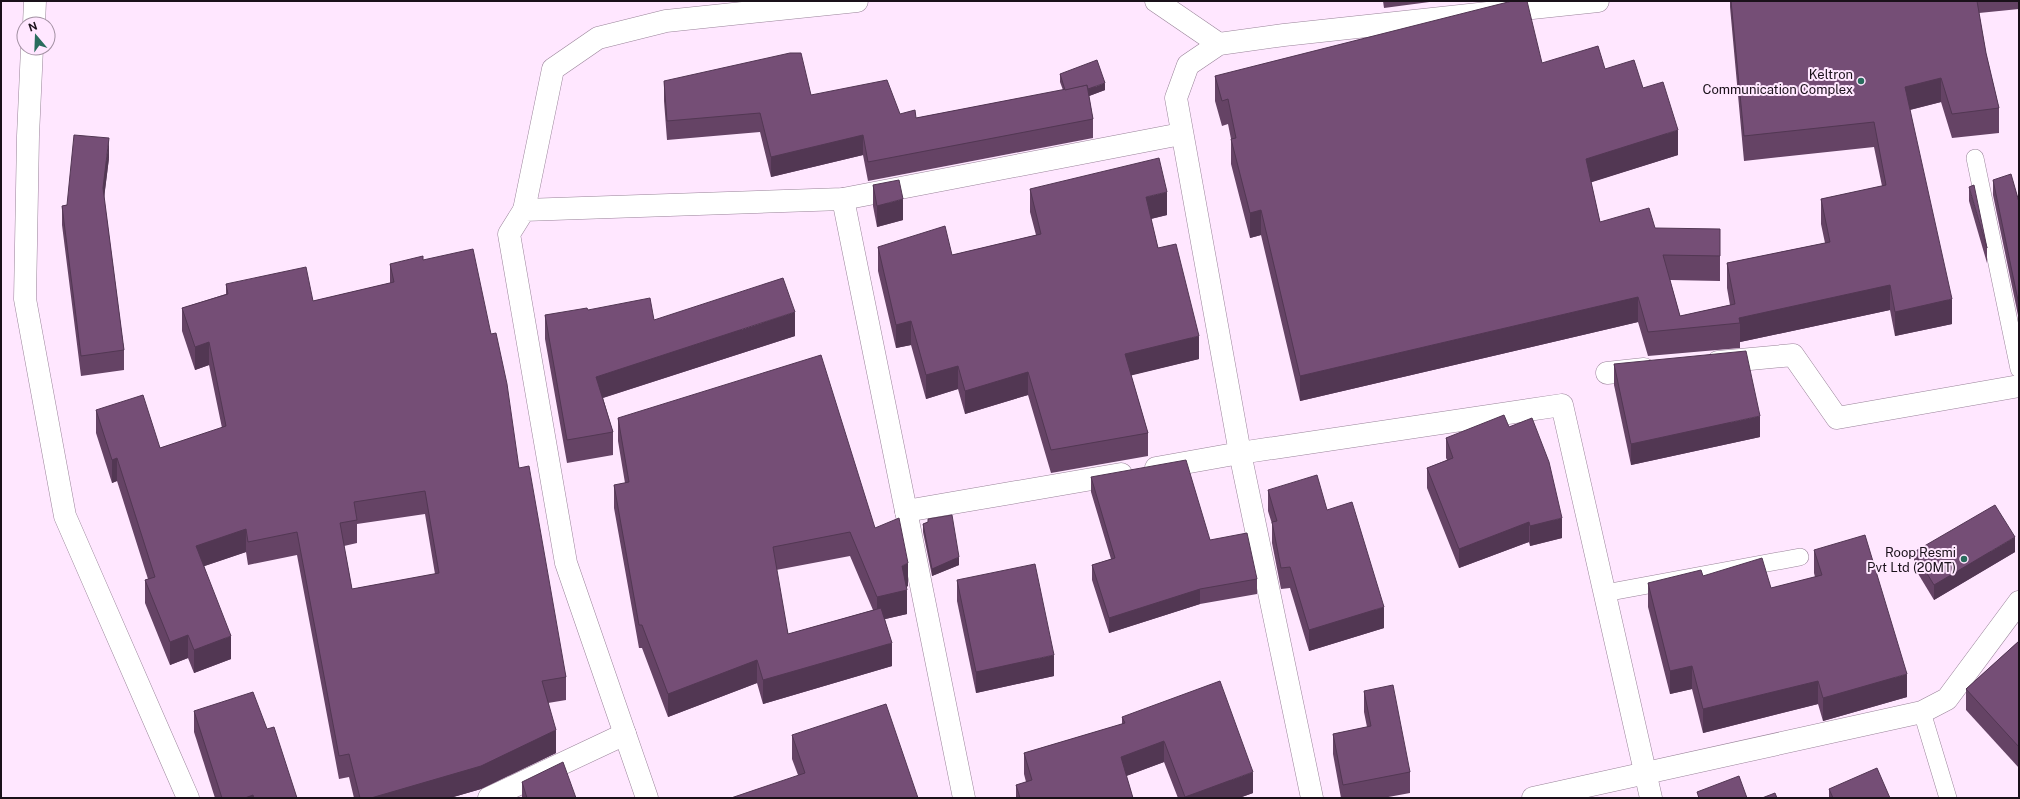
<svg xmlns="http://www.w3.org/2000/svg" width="2020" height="799" font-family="'Public Sans',sans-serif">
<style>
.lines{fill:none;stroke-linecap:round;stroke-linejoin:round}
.lane-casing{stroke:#998399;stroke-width:18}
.street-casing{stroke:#998399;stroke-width:23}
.lane{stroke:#fff;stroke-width:17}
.street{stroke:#fff;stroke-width:22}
.wall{fill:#654365;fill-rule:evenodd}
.shaded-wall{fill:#523753}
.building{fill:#754e76;stroke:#523753;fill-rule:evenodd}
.poi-dot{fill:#296c5d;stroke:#ffe7ff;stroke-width:1.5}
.labels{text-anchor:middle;stroke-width:4;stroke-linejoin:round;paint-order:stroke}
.poi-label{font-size:13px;fill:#1a111a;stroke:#ffe7ff;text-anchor:end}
</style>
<rect width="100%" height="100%" fill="#ffe7ff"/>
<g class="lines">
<defs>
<g id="lane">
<polyline points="1975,158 2019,369"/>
<polyline points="1605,593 1800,557"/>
<polyline points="1922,712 1948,798"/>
</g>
<g id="street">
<polyline points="1156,1 1219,44"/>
<polyline points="34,24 35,1"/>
<polyline points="32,48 28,136 25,299 65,516 188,798"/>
<polyline points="843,199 964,798"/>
<polyline points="524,210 553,69 598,38 666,21 857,1"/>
<polyline points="1718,362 1793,355 1837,418 2019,386"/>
<polyline points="1607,373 1644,369"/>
<polyline points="1156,468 1240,453 1176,98 1188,65 1219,44 1284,35 1598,1"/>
<polyline points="906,511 1121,474"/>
<polyline points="489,798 625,734"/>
<polyline points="647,798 566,563 509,234 524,210 843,199 1181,134"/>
<polyline points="1312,798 1240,453 1562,405 1651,798"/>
<polyline points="1533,798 1922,712 1947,699 2019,602"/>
</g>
</defs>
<use href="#lane" class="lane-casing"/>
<use href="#street" class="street-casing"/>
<use href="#lane" class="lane"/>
<use href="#street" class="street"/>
</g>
<g class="wall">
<polygon points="1383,1 1437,1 1384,8"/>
<polygon points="1730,1 2019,1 2019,9 1979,13 1986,53 1999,108 1999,133 1952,138 1941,102 1910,110 1952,324 1895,336 1890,310 1740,342 1740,348 1648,356 1638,322 1300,401 1261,235 1250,238 1231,164 1231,139 1228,124 1222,126 1215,101 1215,76 1542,63 1605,69 1643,88 1678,155 1591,182 1600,222 1655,228 1720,254 1720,281 1670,280 1680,316 1730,305 1727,288 1727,263 1825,243 1821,224 1821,199 1882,186 1874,147 1744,161 1730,7"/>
<polygon points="1060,74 1105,90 1089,96 1093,119 1093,138 868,181 863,155 771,177 760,132 667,140 664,101 664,81 811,95 916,118 1063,90 1060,82"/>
<polygon points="109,158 104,197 124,350 124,370 81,376 62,225 62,206 67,205"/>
<polygon points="1993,180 2019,202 2019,320 1993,195"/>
<polygon points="873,185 903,220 877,227 873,206"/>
<polygon points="1969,187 1987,248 1987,263 1969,201"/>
<polygon points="1030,189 1167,215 1151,219 1158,248 1199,359 1131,375 1148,433 1148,456 1051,473 1028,395 965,414 958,389 926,399 911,345 896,348 878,271 878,247 952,255 1036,235 1030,212"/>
<path d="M 423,260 L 519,468 L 566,677 L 566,700 L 548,703 L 556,753 L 481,789 L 450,798 L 354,798 L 349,777 L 339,779 L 297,555 L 248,565 L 246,552 L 204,566 L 231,659 L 194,673 L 188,658 L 170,665 L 145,603 L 145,580 L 148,579 L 117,481 L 112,483 L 96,433 L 96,410 L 160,448 L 222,428 L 209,365 L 195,370 L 182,331 L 182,308 L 226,294 L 226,284 L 313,301 L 390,283 L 390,264 ZM 425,514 L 435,574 L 352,589 L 344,546 L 357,543 L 357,524 Z"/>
<polygon points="588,310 654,320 795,336 603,398 613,432 613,455 567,463 545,339 545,315"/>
<polygon points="1614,364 1760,437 1631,465 1614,385"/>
<path d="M 618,418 L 875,528 L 908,586 L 906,587 L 907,614 L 885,619 L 892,666 L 763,704 L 757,683 L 668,717 L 642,648 L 639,648 L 614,508 L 614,485 L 625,483 L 618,441 ZM 850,556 L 873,610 L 788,634 L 776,570 Z"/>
<polygon points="1509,427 1562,538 1530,546 1529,542 1459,568 1427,488 1427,468 1447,460 1446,458 1446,438"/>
<polygon points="1091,477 1210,540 1257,579 1257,594 1200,604 1109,633 1092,580 1092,565 1111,559 1091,492"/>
<polygon points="1268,490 1327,510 1384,628 1309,651 1290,588 1281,589 1272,543 1272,524 1268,511"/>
<polygon points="928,519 959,565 932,576 923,532 923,524 928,522"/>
<polygon points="1814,550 1907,697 1823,721 1818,704 1703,733 1692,689 1670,694 1648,607 1648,583 1703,576 1771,588 1815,577 1814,573"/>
<polygon points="1914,552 2015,552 1934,600 1914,567"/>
<polygon points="957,580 1054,676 976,693 957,601"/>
<polygon points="2019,641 2019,768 1966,710 1966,689"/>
<polygon points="1364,691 1410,772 1410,793 1383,798 1341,798 1333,754 1333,734 1367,727 1364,712"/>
<polygon points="194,711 267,729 297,798 215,798 194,732"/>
<polygon points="1122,717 1253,793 1239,798 1178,798 1164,762 1126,776 1133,798 1016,798 1016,785 1026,782 1024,774 1024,753 1122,724"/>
<polygon points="792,735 918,798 798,775 792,759"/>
<polygon points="522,782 576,798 522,798"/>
<polygon points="1829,789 1890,798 1829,798"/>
</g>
<g class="shaded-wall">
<polygon points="1941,78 1941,102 1905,111 1905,87"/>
<polygon points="1105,83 1105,90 1068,104 1068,97"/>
<polygon points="1678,130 1678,155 1586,184 1586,159"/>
<polygon points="863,135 863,155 771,177 771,157"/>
<polygon points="109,138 109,158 103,207 103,188"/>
<polygon points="1167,192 1167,215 1146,220 1146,197"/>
<polygon points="903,199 903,220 877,227 877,206"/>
<polygon points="1261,210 1261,235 1250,238 1250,213"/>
<polygon points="1890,285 1890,310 1740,342 1740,323 1739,318"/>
<polygon points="1638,297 1638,322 1300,401 1300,376"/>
<polygon points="1952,299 1952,324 1895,336 1895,312"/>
<polygon points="795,312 795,336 596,400 596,377"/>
<polygon points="911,321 911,345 896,348 896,325"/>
<polygon points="1199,336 1199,359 1125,377 1125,354"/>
<polygon points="209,342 209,365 195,370 195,347"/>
<polygon points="958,366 958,389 926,399 926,375"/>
<polygon points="1028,372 1028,395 965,414 965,391"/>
<polygon points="1760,416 1760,437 1631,465 1631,444"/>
<polygon points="117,458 117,481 112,483 112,460"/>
<polygon points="1562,518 1562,538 1530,546 1530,526"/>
<polygon points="1529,522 1529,542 1459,568 1459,549"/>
<polygon points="246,529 246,552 196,569 196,546"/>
<polygon points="2015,537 2015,552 1934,600 1934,585"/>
<polygon points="959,557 959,565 932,576 932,569"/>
<polygon points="908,563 908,586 902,589 902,566"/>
<polygon points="1200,589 1200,604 1109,633 1109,618"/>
<polygon points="907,590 907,614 877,621 877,597"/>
<polygon points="1384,607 1384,628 1309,651 1309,630"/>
<polygon points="188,635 188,658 170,665 170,642"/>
<polygon points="231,636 231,659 194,673 194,650"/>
<polygon points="892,643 892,666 763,704 763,680"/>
<polygon points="1054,655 1054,676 976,693 976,672"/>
<polygon points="757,660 757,683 668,717 668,694"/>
<polygon points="1692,666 1692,689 1670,694 1670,671"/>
<polygon points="1907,674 1907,697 1823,721 1823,698"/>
<polygon points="1818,681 1818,704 1703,733 1703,709"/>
<polygon points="556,730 556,753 481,789 450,798 371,798"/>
<polygon points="1164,741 1164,762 1121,778 1121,757"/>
<polygon points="1253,772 1253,793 1239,798 1185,798 1185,797"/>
<polygon points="253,795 253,798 245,798"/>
</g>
<g class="building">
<polygon points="1512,1 1527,1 1542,63 1598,46 1605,69 1634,60 1643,88 1663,82 1678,130 1586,159 1600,222 1649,208 1655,228 1720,229 1720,256 1663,255 1680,316 1735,304 1727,263 1830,242 1821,199 1886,185 1874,122 1744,136 1731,1 1977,1 1986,53 1999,108 1952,114 1941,78 1905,87 1952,299 1895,312 1890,285 1739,318 1740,323 1648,332 1638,297 1300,376 1261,210 1250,213 1231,139 1236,138 1228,99 1222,101 1215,76"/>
<polygon points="790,53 801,53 811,95 887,80 900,114 915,110 916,118 1087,85 1093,119 868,162 863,135 771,157 760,113 667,121 664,81"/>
<polygon points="1097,60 1105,83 1088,89 1087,85 1065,90 1060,74"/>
<polygon points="74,135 109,138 103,188 124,350 81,356 62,206 67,205"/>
<polygon points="1159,158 1167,192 1146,197 1158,248 1176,244 1199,336 1125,354 1148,433 1051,450 1028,372 965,391 958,366 926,375 911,321 896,325 878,247 945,226 952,255 1041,234 1030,189"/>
<polygon points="2011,174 2019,202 2019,305 1993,180"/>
<polygon points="899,180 903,199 877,206 873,185"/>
<polygon points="1974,185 1987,248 1969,187"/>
<path d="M 473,249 L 491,334 L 496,333 L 507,384 L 519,468 L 529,466 L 566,677 L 542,681 L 556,730 L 481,766 L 371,798 L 360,798 L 349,754 L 339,756 L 297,532 L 248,542 L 246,529 L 196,546 L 231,636 L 194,650 L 188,635 L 170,642 L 145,580 L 155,577 L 117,458 L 112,460 L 96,410 L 143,395 L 160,448 L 226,426 L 209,342 L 195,347 L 182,308 L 228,294 L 226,284 L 306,267 L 313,301 L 394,282 L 390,264 L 423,256 L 423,260 ZM 425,491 L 439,573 L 352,589 L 340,523 L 357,520 L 354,502 Z"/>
<polygon points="783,278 795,312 596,377 613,432 567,440 545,315 587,308 588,310 650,298 654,320"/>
<polygon points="1746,351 1760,416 1631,444 1614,364"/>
<polygon points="821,355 875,528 899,518 908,563 902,566 907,590 877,597 850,532 773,547 788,634 881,608 892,643 763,680 757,660 668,694 642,625 639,625 614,485 629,482 618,418"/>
<polygon points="1504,415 1509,427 1532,418 1549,462 1562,518 1530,526 1529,522 1459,549 1427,468 1453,458 1446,438"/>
<polygon points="1186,460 1210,540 1247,533 1257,579 1200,589 1109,618 1092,565 1115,558 1091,477"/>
<polygon points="1317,475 1327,510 1352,502 1384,607 1309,630 1290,567 1281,568 1272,522 1277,521 1268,490"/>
<polygon points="1995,505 2015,537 1934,585 1914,552"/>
<polygon points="952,515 959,557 932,569 923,524 928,522 928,519"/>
<polygon points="1865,535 1907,674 1823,698 1818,681 1703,709 1692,666 1670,671 1648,583 1701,570 1703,576 1762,558 1771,588 1822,575 1814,550"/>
<polygon points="1035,564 1054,655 976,672 957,580"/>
<polygon points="2019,641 2019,747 1966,689"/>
<polygon points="1220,681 1253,772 1185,797 1164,741 1121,757 1133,798 1020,798 1016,785 1032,780 1024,753 1125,723 1122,717"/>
<polygon points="1393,685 1410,772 1343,785 1333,734 1371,726 1364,691"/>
<polygon points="253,692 267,729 274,727 297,798 254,798 253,795 245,798 222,798 194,711"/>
<polygon points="886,704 918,798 731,798 805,773 792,735"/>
<polygon points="563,762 576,798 527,798 522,782"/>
<polygon points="1877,768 1890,798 1833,798 1829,789"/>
<polygon points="1739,776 1747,798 1699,798 1697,792"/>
<polygon points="1775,793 1777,798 1762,798"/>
</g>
<g class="poi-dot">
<circle cx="1861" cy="81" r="4"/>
<circle cx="1964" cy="559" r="4"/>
</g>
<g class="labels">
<g class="poi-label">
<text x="1853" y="79">Keltron<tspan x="1853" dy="15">Communication Complex</tspan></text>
<text x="1956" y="557">Roop Resmi<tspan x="1956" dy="15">Pvt Ltd (20MT)</tspan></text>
</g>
</g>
<rect width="2020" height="799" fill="none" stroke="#1a111a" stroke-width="4"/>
<g transform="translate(36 36) rotate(341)"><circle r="19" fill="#ffe7ff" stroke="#a391a3"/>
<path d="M0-3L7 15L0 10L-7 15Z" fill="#296c5d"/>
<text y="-6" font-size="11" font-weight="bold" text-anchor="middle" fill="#1a111a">N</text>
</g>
</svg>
